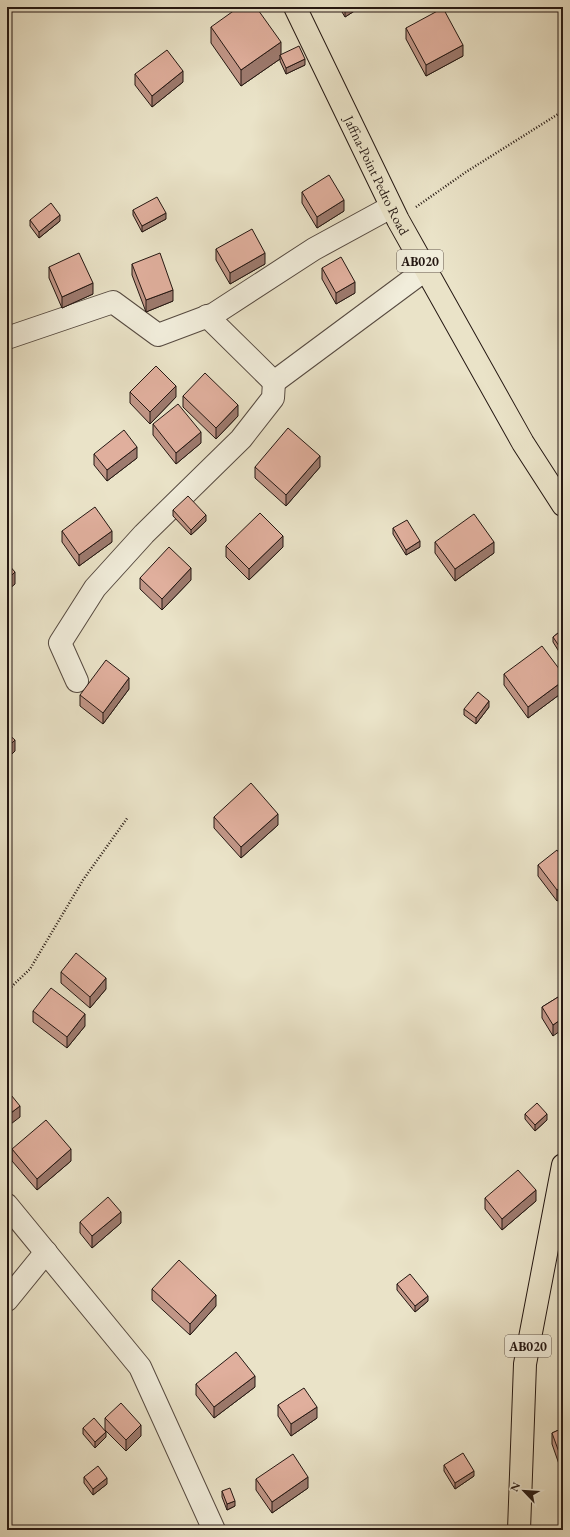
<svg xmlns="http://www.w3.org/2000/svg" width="570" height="1537" font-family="'EB Garamond',serif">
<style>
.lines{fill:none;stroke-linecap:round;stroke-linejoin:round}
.minor-casing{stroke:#564a40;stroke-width:24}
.major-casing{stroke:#241712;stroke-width:24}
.path{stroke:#241712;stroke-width:2.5;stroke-dasharray:1 2;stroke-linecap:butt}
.minor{stroke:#f1eddb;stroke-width:22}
.major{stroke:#eae3c8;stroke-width:22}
.wall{fill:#c19687;stroke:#241712}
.shaded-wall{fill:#9d7a6e;stroke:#241712}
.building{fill:#e0af9d;stroke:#241712}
.labels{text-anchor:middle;stroke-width:3;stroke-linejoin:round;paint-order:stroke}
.shield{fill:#f1eddb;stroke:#62574e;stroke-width:1}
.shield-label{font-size:13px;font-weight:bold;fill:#241712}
.street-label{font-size:14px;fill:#241712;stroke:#f1eddb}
</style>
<rect width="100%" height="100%" fill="#eae3c8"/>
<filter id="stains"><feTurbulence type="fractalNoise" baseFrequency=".005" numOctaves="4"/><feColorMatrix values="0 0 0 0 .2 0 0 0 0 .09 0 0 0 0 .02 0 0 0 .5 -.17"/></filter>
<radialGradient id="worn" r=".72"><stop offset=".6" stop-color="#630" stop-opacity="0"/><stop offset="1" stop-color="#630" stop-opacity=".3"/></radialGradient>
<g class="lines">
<defs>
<g id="minor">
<polyline points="207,316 274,382 425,270"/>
<polyline points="7,338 113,302 158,335 214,314 314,249 391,207"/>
<polyline points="77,681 60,643 95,588 144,534 241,439 273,398 274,382"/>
<polyline points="7,1205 140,1367 214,1530"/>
<polyline points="7,1300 46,1252"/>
</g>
<g id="major">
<path id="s1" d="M 295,7 L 398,220 L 523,443 L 563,505"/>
<polyline points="519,1530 525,1364 563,1165"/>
</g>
</defs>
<use href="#minor" class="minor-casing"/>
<use href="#major" class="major-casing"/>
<g class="path">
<polyline points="416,207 466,172 563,111"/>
<polyline points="7,991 30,969 83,880 128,817"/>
</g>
<use href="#minor" class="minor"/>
<use href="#major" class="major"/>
</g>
<g class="wall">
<polygon points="339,7 356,7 356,10 345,17"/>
<polygon points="211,27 281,55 305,65 286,74 280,61 280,59 241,86 211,43"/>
<polygon points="406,28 463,56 426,76 406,39"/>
<polygon points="135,74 183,82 152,107 135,85"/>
<polygon points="302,192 344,211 317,228 302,203"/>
<polygon points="133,210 166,219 142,232 133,215"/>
<polygon points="30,220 60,221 39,238 30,226"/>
<polygon points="216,249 265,264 230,284 216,260"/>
<polygon points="132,264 173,301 146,312 132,275"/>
<polygon points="49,267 93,294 62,308 49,278"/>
<polygon points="322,268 355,293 336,304 322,279"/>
<polygon points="130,392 176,397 150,424 130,403"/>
<polygon points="183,396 238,416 216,439 183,407"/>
<polygon points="153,424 201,443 176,464 153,435"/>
<polygon points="94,454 137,458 107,481 94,465"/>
<polygon points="255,467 320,467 286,506 255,478"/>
<polygon points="173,510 206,521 191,535 173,516"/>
<polygon points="393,528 420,547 406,555 393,534"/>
<polygon points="62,531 112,542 79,566 62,542"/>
<polygon points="435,542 494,553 455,581 435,553"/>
<polygon points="226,546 283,547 249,580 226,557"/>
<polygon points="140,578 191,580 162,610 140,589"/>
<polygon points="563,629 563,658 553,642 553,637"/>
<polygon points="504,674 563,674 563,692 528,718 504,685"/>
<polygon points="129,689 103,724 80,706 80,695"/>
<polygon points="489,707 476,724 464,715 464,709"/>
<polygon points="214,817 278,825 241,858 214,828"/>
<polygon points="563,859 563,897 557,901 538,876 538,865"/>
<polygon points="61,972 106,989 90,1008 61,983"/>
<polygon points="563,994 553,1036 542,1018 542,1007"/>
<polygon points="33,1011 85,1026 67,1048 33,1022"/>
<polygon points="525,1114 547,1120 535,1131 525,1119"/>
<polygon points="12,1149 71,1161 37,1190 12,1161"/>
<polygon points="485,1198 536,1201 502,1230 485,1209"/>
<polygon points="80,1222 121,1223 92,1248 80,1233"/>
<polygon points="397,1284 428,1301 415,1312 397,1290"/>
<polygon points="152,1289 216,1306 190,1335 152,1300"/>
<polygon points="196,1384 255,1387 214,1418 196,1395"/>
<polygon points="278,1405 317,1418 291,1436 278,1416"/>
<polygon points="105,1418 141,1436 126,1451 105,1430"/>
<polygon points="83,1428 106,1437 95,1448 83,1434"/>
<polygon points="563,1428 560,1467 552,1444 552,1433"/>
<polygon points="444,1465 474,1476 455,1489 444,1471"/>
<polygon points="84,1477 107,1484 93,1495 84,1483"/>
<polygon points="256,1479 308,1488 272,1513 256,1490"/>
<polygon points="222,1491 235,1506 227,1510 222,1497"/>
</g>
<g class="shaded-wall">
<polygon points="352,7 356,7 356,10 345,17 345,11"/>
<polygon points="281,42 281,57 280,55 280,59 241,86 241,70"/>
<polygon points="463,45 463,56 426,76 426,65"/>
<polygon points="11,51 11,57 7,60 7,55"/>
<polygon points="305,59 305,65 286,74 286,68"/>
<polygon points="183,71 183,82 152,107 152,96"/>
<polygon points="344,200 344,211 317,228 317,217"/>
<polygon points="166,213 166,219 142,232 142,226"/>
<polygon points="60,215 60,221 39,238 39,232"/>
<polygon points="265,253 265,264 230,284 230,273"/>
<polygon points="355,282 355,293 336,304 336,293"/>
<polygon points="93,283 93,294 62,308 62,297"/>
<polygon points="173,290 173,301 146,312 146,300"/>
<polygon points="176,386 176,397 150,424 150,412"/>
<polygon points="238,405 238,416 216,439 216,428"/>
<polygon points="201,432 201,443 176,464 176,453"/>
<polygon points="137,447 137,458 107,481 107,470"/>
<polygon points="320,456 320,467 286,506 286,495"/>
<polygon points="206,515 206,521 191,535 191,530"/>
<polygon points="112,531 112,542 79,566 79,555"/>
<polygon points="283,536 283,547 249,580 249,569"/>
<polygon points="420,541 420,547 406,555 406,550"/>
<polygon points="494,542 494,553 455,581 455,569"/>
<polygon points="191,568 191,580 162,610 162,599"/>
<polygon points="15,572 15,584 7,591 7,580"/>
<polygon points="129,678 129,689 103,724 103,713"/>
<polygon points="563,681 563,692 528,718 528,707"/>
<polygon points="489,701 489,707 476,724 476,718"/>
<polygon points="15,740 15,751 7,759 7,748"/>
<polygon points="278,814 278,825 241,858 241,847"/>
<polygon points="563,886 563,897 557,901 557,890"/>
<polygon points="106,978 106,989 90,1008 90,997"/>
<polygon points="85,1014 85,1026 67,1048 67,1037"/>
<polygon points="563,1018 563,1029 553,1036 553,1025"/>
<polygon points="20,1106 20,1117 7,1127 7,1116"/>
<polygon points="547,1114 547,1120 535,1131 535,1125"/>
<polygon points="71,1149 71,1161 37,1190 37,1179"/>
<polygon points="536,1190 536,1201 502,1230 502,1219"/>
<polygon points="121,1212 121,1223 92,1248 92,1236"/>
<polygon points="216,1295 216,1306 190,1335 190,1324"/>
<polygon points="428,1296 428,1301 415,1312 415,1306"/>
<polygon points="255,1376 255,1387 214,1418 214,1407"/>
<polygon points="317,1407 317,1418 291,1436 291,1424"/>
<polygon points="141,1425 141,1436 126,1451 126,1440"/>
<polygon points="106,1432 106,1437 95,1448 95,1442"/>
<polygon points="563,1454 563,1465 560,1467 560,1455"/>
<polygon points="474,1471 474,1476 455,1489 455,1483"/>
<polygon points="308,1477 308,1488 272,1513 272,1502"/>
<polygon points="107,1478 107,1484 93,1495 93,1489"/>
<polygon points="235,1501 235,1506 227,1510 227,1504"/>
</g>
<g class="building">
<polygon points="239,7 256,7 281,42 241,70 211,27"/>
<polygon points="342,7 352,7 345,11"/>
<polygon points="443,8 463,45 426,65 406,28"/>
<polygon points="299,46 305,59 286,68 280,55"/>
<polygon points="7,47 11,51 7,55"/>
<polygon points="167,50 183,71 152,96 135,74"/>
<polygon points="329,175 344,200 317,217 302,192"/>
<polygon points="157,197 166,213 142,226 133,210"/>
<polygon points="51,203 60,215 39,232 30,220"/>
<polygon points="252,229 265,253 230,273 216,249"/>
<polygon points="79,253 93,283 62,297 49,267"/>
<polygon points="160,253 173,290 146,300 132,264"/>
<polygon points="341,257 355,282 336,293 322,268"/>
<polygon points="156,366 176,386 150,412 130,392"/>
<polygon points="205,373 238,405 216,428 183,396"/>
<polygon points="178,404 201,432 176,453 153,424"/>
<polygon points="288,428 320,456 286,495 255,467"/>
<polygon points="124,430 137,447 107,470 94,454"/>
<polygon points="188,496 206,515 191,530 173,510"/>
<polygon points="95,507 112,531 79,555 62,531"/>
<polygon points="260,513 283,536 249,569 226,546"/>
<polygon points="474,514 494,542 455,569 435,542"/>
<polygon points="407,520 420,541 406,550 393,528"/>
<polygon points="169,547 191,568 162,599 140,578"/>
<polygon points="7,563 15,572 7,580"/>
<polygon points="563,629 563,652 553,637"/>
<polygon points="542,646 563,674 563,681 528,707 504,674"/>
<polygon points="106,660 129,678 103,713 80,695"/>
<polygon points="478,692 489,701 476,718 464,709"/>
<polygon points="7,733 15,740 7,748"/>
<polygon points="251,783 278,814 241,847 214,817"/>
<polygon points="557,850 563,859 563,886 557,890 538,865"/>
<polygon points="76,953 106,978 90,997 61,972"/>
<polygon points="51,988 85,1014 67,1037 33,1011"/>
<polygon points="563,994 563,1018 553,1025 542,1007"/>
<polygon points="7,1090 20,1106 7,1116"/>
<polygon points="537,1103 547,1114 535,1125 525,1114"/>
<polygon points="46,1120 71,1149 37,1179 12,1149"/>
<polygon points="518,1170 536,1190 502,1219 485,1198"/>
<polygon points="108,1197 121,1212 92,1236 80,1222"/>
<polygon points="179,1260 216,1295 190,1324 152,1289"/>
<polygon points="410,1274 428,1296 415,1306 397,1284"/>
<polygon points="236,1352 255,1376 214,1407 196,1384"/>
<polygon points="304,1388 317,1407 291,1424 278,1405"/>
<polygon points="121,1403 141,1425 126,1440 105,1418"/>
<polygon points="94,1418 106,1432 95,1442 83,1428"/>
<polygon points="563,1428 563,1454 560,1455 552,1433"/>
<polygon points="463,1453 474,1471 455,1483 444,1465"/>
<polygon points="293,1454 308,1477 272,1502 256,1479"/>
<polygon points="98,1466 107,1478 93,1489 84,1477"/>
<polygon points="230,1488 235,1501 227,1504 222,1491"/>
<polygon points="563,1525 563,1530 556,1530 556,1529"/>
</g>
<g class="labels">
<g class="shield">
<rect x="397" y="250" width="46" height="22" rx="3"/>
<rect x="505" y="1335" width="46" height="22" rx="3"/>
</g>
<g class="shield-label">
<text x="420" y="266">AB020</text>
<text x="528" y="1351">AB020</text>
</g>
<g class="street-label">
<text dy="5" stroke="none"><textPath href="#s1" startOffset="187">Jaffna-Point Pedro Road</textPath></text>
</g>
</g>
<rect width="570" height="1537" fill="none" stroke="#eae3c8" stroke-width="24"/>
<rect x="8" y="8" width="554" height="1521" fill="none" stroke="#241712" stroke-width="2"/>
<rect x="12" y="12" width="546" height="1513" fill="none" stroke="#241712"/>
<g transform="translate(524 1491) rotate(295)" stroke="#f1eddb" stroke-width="3" paint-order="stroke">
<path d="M0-3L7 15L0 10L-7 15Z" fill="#241712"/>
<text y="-6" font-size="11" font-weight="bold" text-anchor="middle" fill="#241712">N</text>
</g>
<rect width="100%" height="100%" filter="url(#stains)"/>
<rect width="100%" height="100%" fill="url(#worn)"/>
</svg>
